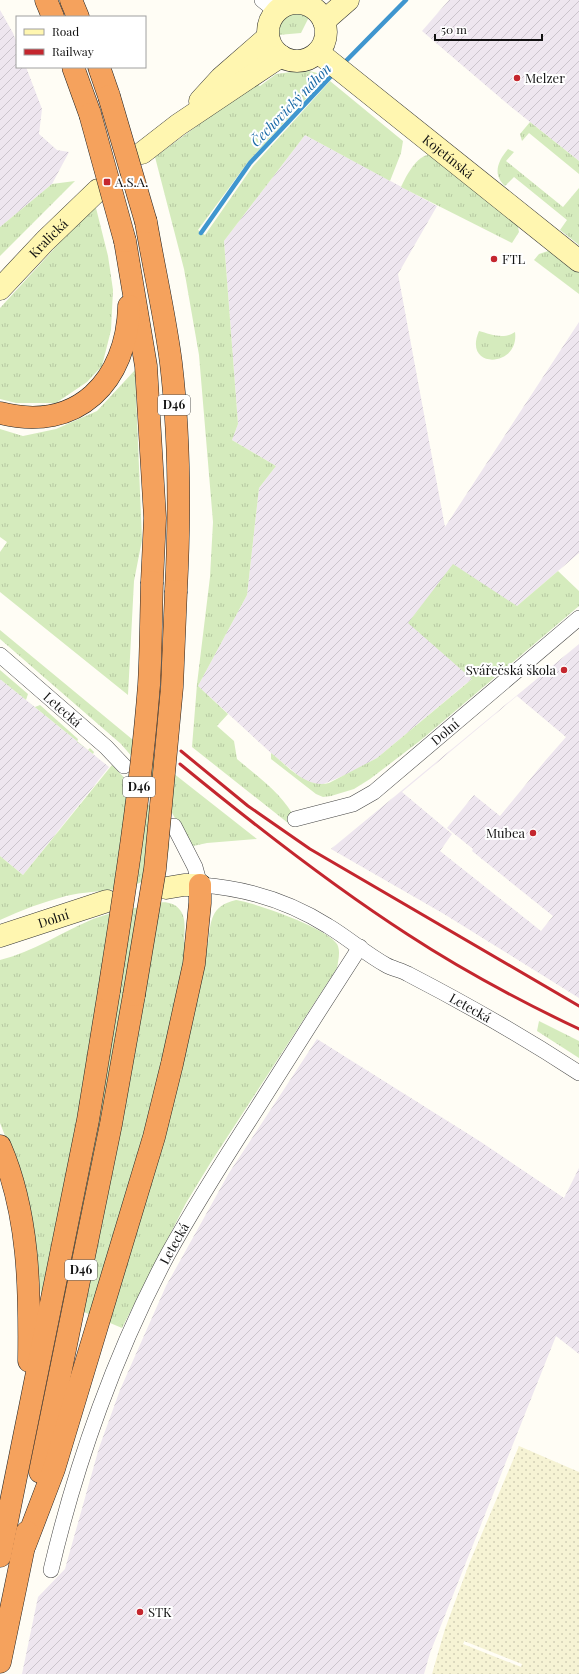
<svg xmlns="http://www.w3.org/2000/svg" width="579" height="1674" font-family="'Playfair Display',serif">
<style>
.industrial{fill:url(#industrial-furrows);fill-rule:evenodd}
.farmland{fill:url(#farmland-dots);fill-rule:evenodd}
.grass{fill:url(#grass-tufts)}
.lines{fill:none;stroke-linecap:round;stroke-linejoin:round}
.stream{stroke:#3f96cf;stroke-width:4.5}
.street-casing{stroke:#444;stroke-width:16}
.secondary-casing{stroke:#333;stroke-width:23}
.highway-casing{stroke:#222;stroke-width:23}
.street{stroke:#fff;stroke-width:15}
.secondary{stroke:#fff6b0;stroke-width:22}
.highway{stroke:#f5a25d;stroke-width:22}
.rail{stroke:#c4262e;stroke-width:3}
.highway-bridge-casing{stroke:#222;stroke-width:23;stroke-linecap:butt}
.highway-bridge{stroke:#f5a25d;stroke-width:22}
.poi-dot{fill:#c4262e;stroke:#fff;stroke-width:1.5}
.labels{text-anchor:middle;stroke-width:4;stroke-linejoin:round;paint-order:stroke}
.shield{fill:#fff;stroke:#585858;stroke-width:1}
.shield-label{font-size:12px;font-weight:bold;fill:#111}
.poi-label{font-size:13px;fill:#111;stroke:#fff;text-anchor:start}
.street-label{font-size:13px;fill:#111;stroke:#fff}
.water-label{font-size:14px;font-style:italic;fill:#1768a6;stroke:#fff}
</style>
<defs>
<pattern id="industrial-furrows" width="10" height="10" patternUnits="userSpaceOnUse"><rect width="10" height="10" fill="#eee6ef"/><path d="M-1 1l2-2M0 10L10 0M9 11l2-2" fill="none" stroke="#cbc4cc"/></pattern>
<pattern id="farmland-dots" width="8" height="8" patternUnits="userSpaceOnUse"><rect width="8" height="8" fill="#f6f3d4"/><path d="M2 2h.1M6 6h.1" fill="none" stroke="#d2cfb5" stroke-width="1.8" stroke-linecap="round"/></pattern>
<pattern id="grass-tufts" width="24" height="20" patternUnits="userSpaceOnUse"><rect width="24" height="20" fill="#d5ebbd"/><path d="M3 7l-1-3M5 7V3M7 7l1-3M15 17l-1-3M17 17v-4M19 17l1-3" fill="none" stroke="#b6c8a1"/></pattern>
</defs>
<rect width="100%" height="100%" fill="#fffdf5"/>
<g class="industrial">
<polygon points="449,0 579,0 579,161 510,106 422,31"/>
<polygon points="0,10 13,33 17,43 17,67 26,67 42,109 39,134 57,150 69,152 52,184 0,227"/>
<polygon points="305,135 437,206 398,274 445,527 579,322 579,553 517,606 536,625 377,758 350,773 321,785 305,781 271,753 198,686 247,595 259,488 276,466 232,440 238,424 224,241"/>
<path d="M 579,644 L 579,998 L 444,914 L 331,849 ZM 517,696 L 566,737 L 545,761 L 500,816 L 474,795 L 447,828 L 473,849 L 472,851 L 553,916 L 541,931 L 440,851 L 452,834 L 402,792 Z"/>
<polygon points="0,679 109,767 23,875 0,856"/>
<polygon points="317,1039 481,1142 564,1198 579,1168 579,1354 556,1336 430,1653 424,1674 22,1674 38,1597 65,1569 99,1448 120,1390 166,1286 229,1173"/>
</g>
<path class="farmland" d="M 519,1446 L 579,1472 L 579,1674 L 432,1674 L 445,1629 L 469,1564 ZM 464,1642 L 464,1641 L 522,1664 L 521,1667 L 463,1644 Z"/>
<g class="grass">
<path d="M 297,11 L 310,15 L 301,33 L 278,35 C 276,22 284,12 297,11 Z"/>
<path d="M 306,70 L 317,73 L 325,78 L 248,162 L 198,230 L 205,235 L 253,166 L 330,81 L 403,141 L 401,153 L 390,181 L 305,135 L 224,241 L 238,424 L 232,440 L 276,466 L 259,488 L 247,595 L 198,686 L 228,714 L 217,726 L 234,741 L 237,759 C 256,775 285,796 295,819 L 288,823 L 192,747 L 197,684 L 210,577 L 213,522 L 199,355 L 184,269 L 155,157 L 255,83 L 260,86 L 276,74 Z"/>
<polygon points="530,122 579,161 579,174 529,133 522,141 520,134"/>
<path d="M 508,149 L 514,152 L 506,161 L 563,207 L 579,188 L 579,245 L 560,230 L 567,220 L 514,177 L 505,186 C 492,174 498,161 508,149 Z"/>
<path d="M 430,154 L 517,222 L 519,232 L 512,243 L 401,187 C 407,174 416,157 430,154 Z"/>
<polygon points="75,181 0,256 0,227 52,184"/>
<polygon points="95,204 108,256 113,290 111,330 102,366 87,382 56,403 16,403 0,399 0,308"/>
<polygon points="548,251 553,251 579,271 579,294 534,260 539,254"/>
<path d="M 479,331 C 490,334 504,340 515,332 C 520,368 462,370 479,331 Z"/>
<polygon points="135,370 142,540 134,581 128,695 0,592 0,552 7,542 0,537 0,429 23,436 56,429 97,411"/>
<path d="M 453,564 L 517,606 L 558,571 L 579,591 L 579,606 L 421,740 L 370,779 L 354,789 L 331,796 L 323,797 L 316,794 L 271,759 L 271,753 C 288,766 306,789 329,783 L 377,758 L 472,679 L 408,623 Z"/>
<polygon points="0,630 173,773 257,839 207,843 193,846 177,822 162,794 152,780 121,744 0,639"/>
<polygon points="0,670 28,694 26,700 35,707 40,705 78,739 77,742 88,750 90,748 94,752 93,754 0,679"/>
<path d="M 112,765 C 129,783 161,813 168,837 C 171,846 168,855 164,863 C 144,895 98,888 66,896 C 43,902 21,910 0,920 L 0,856 L 23,875 Z"/>
<path d="M 236,900 C 256,903 327,928 337,944 C 341,951 338,961 337,968 L 211,1162 L 186,1203 L 122,1328 L 41,1294 L 32,1229 L 13,1156 L 0,1123 L 0,960 C 33,952 62,932 93,919 C 109,913 126,910 143,906 C 155,903 171,898 180,910 C 187,919 184,932 184,942 L 208,944 C 211,921 210,906 236,900 Z"/>
<polygon points="539,1021 579,1041 579,1058 537,1031"/>
</g>
<g class="lines">
<g class="stream">
<polyline points="342,65 406,0"/>
<polyline points="201,233 250,163 334,73"/>
</g>
<defs>
<g id="street">
<polyline points="262,0 276,11"/>
<path id="s1" d="M 0,655 L 106,747 L 124,766"/>
<path id="s2" d="M 295,819 L 353,804 L 374,792 L 579,618"/>
<path id="s3" d="M 174,826 L 195,867 L 200,885 C 245,888 290,902 328,926 C 348,938 366,954 386,965 C 393,969 401,970 408,974 C 466,1004 524,1037 579,1073"/>
<path id="s4" d="M 51,1570 C 76,1463 116,1351 168,1254 C 195,1205 225,1158 256,1110 C 290,1056 325,1001 360,947"/>
</g>
<g id="secondary">
<circle cx="297" cy="32" r="29"/>
<polyline points="324,21 348,0"/>
<path id="s5" d="M 318,52 L 324,57 L 579,261"/>
<polyline points="200,101 221,78 268,37"/>
<polyline points="142,153 178,125 281,56"/>
<path id="s6" d="M 0,289 L 45,241 L 98,190"/>
<polyline points="166,888 184,885 200,885"/>
<path id="s7" d="M 0,936 L 107,901"/>
</g>
<g id="highway">
<polyline points="46,0 53,17"/>
<polyline points="71,0 78,17"/>
<polyline points="73,67 90,114"/>
<polyline points="99,67 109,96"/>
<path d="M 146,222 C 154,269 165,316 171,363 C 180,439 180,514 176,591"/>
<polyline points="125,241 146,366 155,518 152,582"/>
<path d="M 0,413 C 78,433 127,381 129,306"/>
<path d="M 0,1146 C 29,1213 30,1289 29,1361"/>
<polyline points="40,1472 111,1124 134,995"/>
<polyline points="25,1545 54,1469 154,1137 172,1064 194,964 200,903 200,885"/>
<polyline points="0,1556 88,1120 109,991"/>
<polyline points="0,1662 27,1532"/>
</g>
</defs>
<use href="#street" class="street-casing"/>
<use href="#secondary" class="secondary-casing"/>
<use href="#highway" class="highway-casing"/>
<use href="#street" class="street"/>
<use href="#secondary" class="secondary"/>
<use href="#highway" class="highway"/>
<g class="rail">
<polyline points="181,751 248,806 310,849 579,1006"/>
<path d="M 180,764 C 253,824 328,883 407,934 C 462,970 520,1001 579,1029"/>
</g>
<defs>
<g id="highway-bridge">
<polyline points="109,96 146,222"/>
<polyline points="90,114 125,241"/>
<path d="M 109,991 C 125,889 141,788 149,685 C 151,651 151,616 152,582"/>
<polyline points="134,995 155,869 172,687 176,591"/>
</g>
</defs>
<use href="#highway-bridge" class="highway-bridge-casing"/>
<use href="#highway-bridge" class="highway-bridge"/>
</g>
<g class="poi-dot">
<circle cx="517" cy="78" r="4"/>
<rect x="103" y="178" width="8" height="8" rx="2"/>
<circle cx="494" cy="259" r="4"/>
<circle cx="564" cy="670" r="4"/>
<circle cx="533" cy="833" r="4"/>
<circle cx="140" cy="1612" r="4"/>
</g>
<g class="labels">
<g class="shield">
<rect x="158" y="395" width="32" height="20" rx="3"/>
<rect x="123" y="777" width="32" height="20" rx="3"/>
<rect x="65" y="1260" width="32" height="20" rx="3"/>
</g>
<g class="shield-label">
<text x="174" y="409">D46</text>
<text x="139" y="791">D46</text>
<text x="81" y="1274">D46</text>
</g>
<g class="poi-label">
<text x="525" y="83">Melzer</text>
<text x="115" y="187">A.S.A.</text>
<text x="502" y="264">FTL</text>
<text x="556" y="675" text-anchor="end">Svářečská škola</text>
<text x="525" y="838" text-anchor="end">Mubea</text>
<text x="148" y="1617">STK</text>
</g>
<g class="street-label">
<text dy="5" stroke="none"><textPath href="#s5" startOffset="167">Kojetínská</textPath></text>
<text dy="5" stroke="none"><textPath href="#s6" startOffset="70">Kralická</textPath></text>
<text dy="5" stroke="none"><textPath href="#s1" startOffset="83">Letecká</textPath></text>
<text dy="5" stroke="none"><textPath href="#s2" startOffset="177">Dolní</textPath></text>
<text dy="5" stroke="none"><textPath href="#s7" startOffset="56">Dolní</textPath></text>
<text dy="5" stroke="none"><textPath href="#s3" startOffset="365">Letecká</textPath></text>
<text dy="5" stroke="none"><textPath href="#s4" startOffset="350">Letecká</textPath></text>
</g>
<g class="water-label">
<text transform="translate(291 105) rotate(-46)" y="5">Čechovický náhon</text>
</g>
</g>
<rect x="16" y="16" width="130" height="52" fill="#ffffff" stroke="#a0a0a0"/>
<rect x="24" y="29" width="20" height="6" fill="#fff6b0" stroke="#a0a0a0"/>
<text x="52" y="36" font-size="12" fill="#111111">Road</text>
<rect x="24" y="49" width="20" height="6" fill="#c4262e" stroke="#a0a0a0"/>
<text x="52" y="56" font-size="12" fill="#111111">Railway</text>
<path d="M435 34v6h107v-6" fill="none" stroke="#111111" stroke-width="2"/>
<text x="441" y="34" font-size="12" fill="#111111" stroke="#ffffff" stroke-width="3" paint-order="stroke">50 m</text>
</svg>
